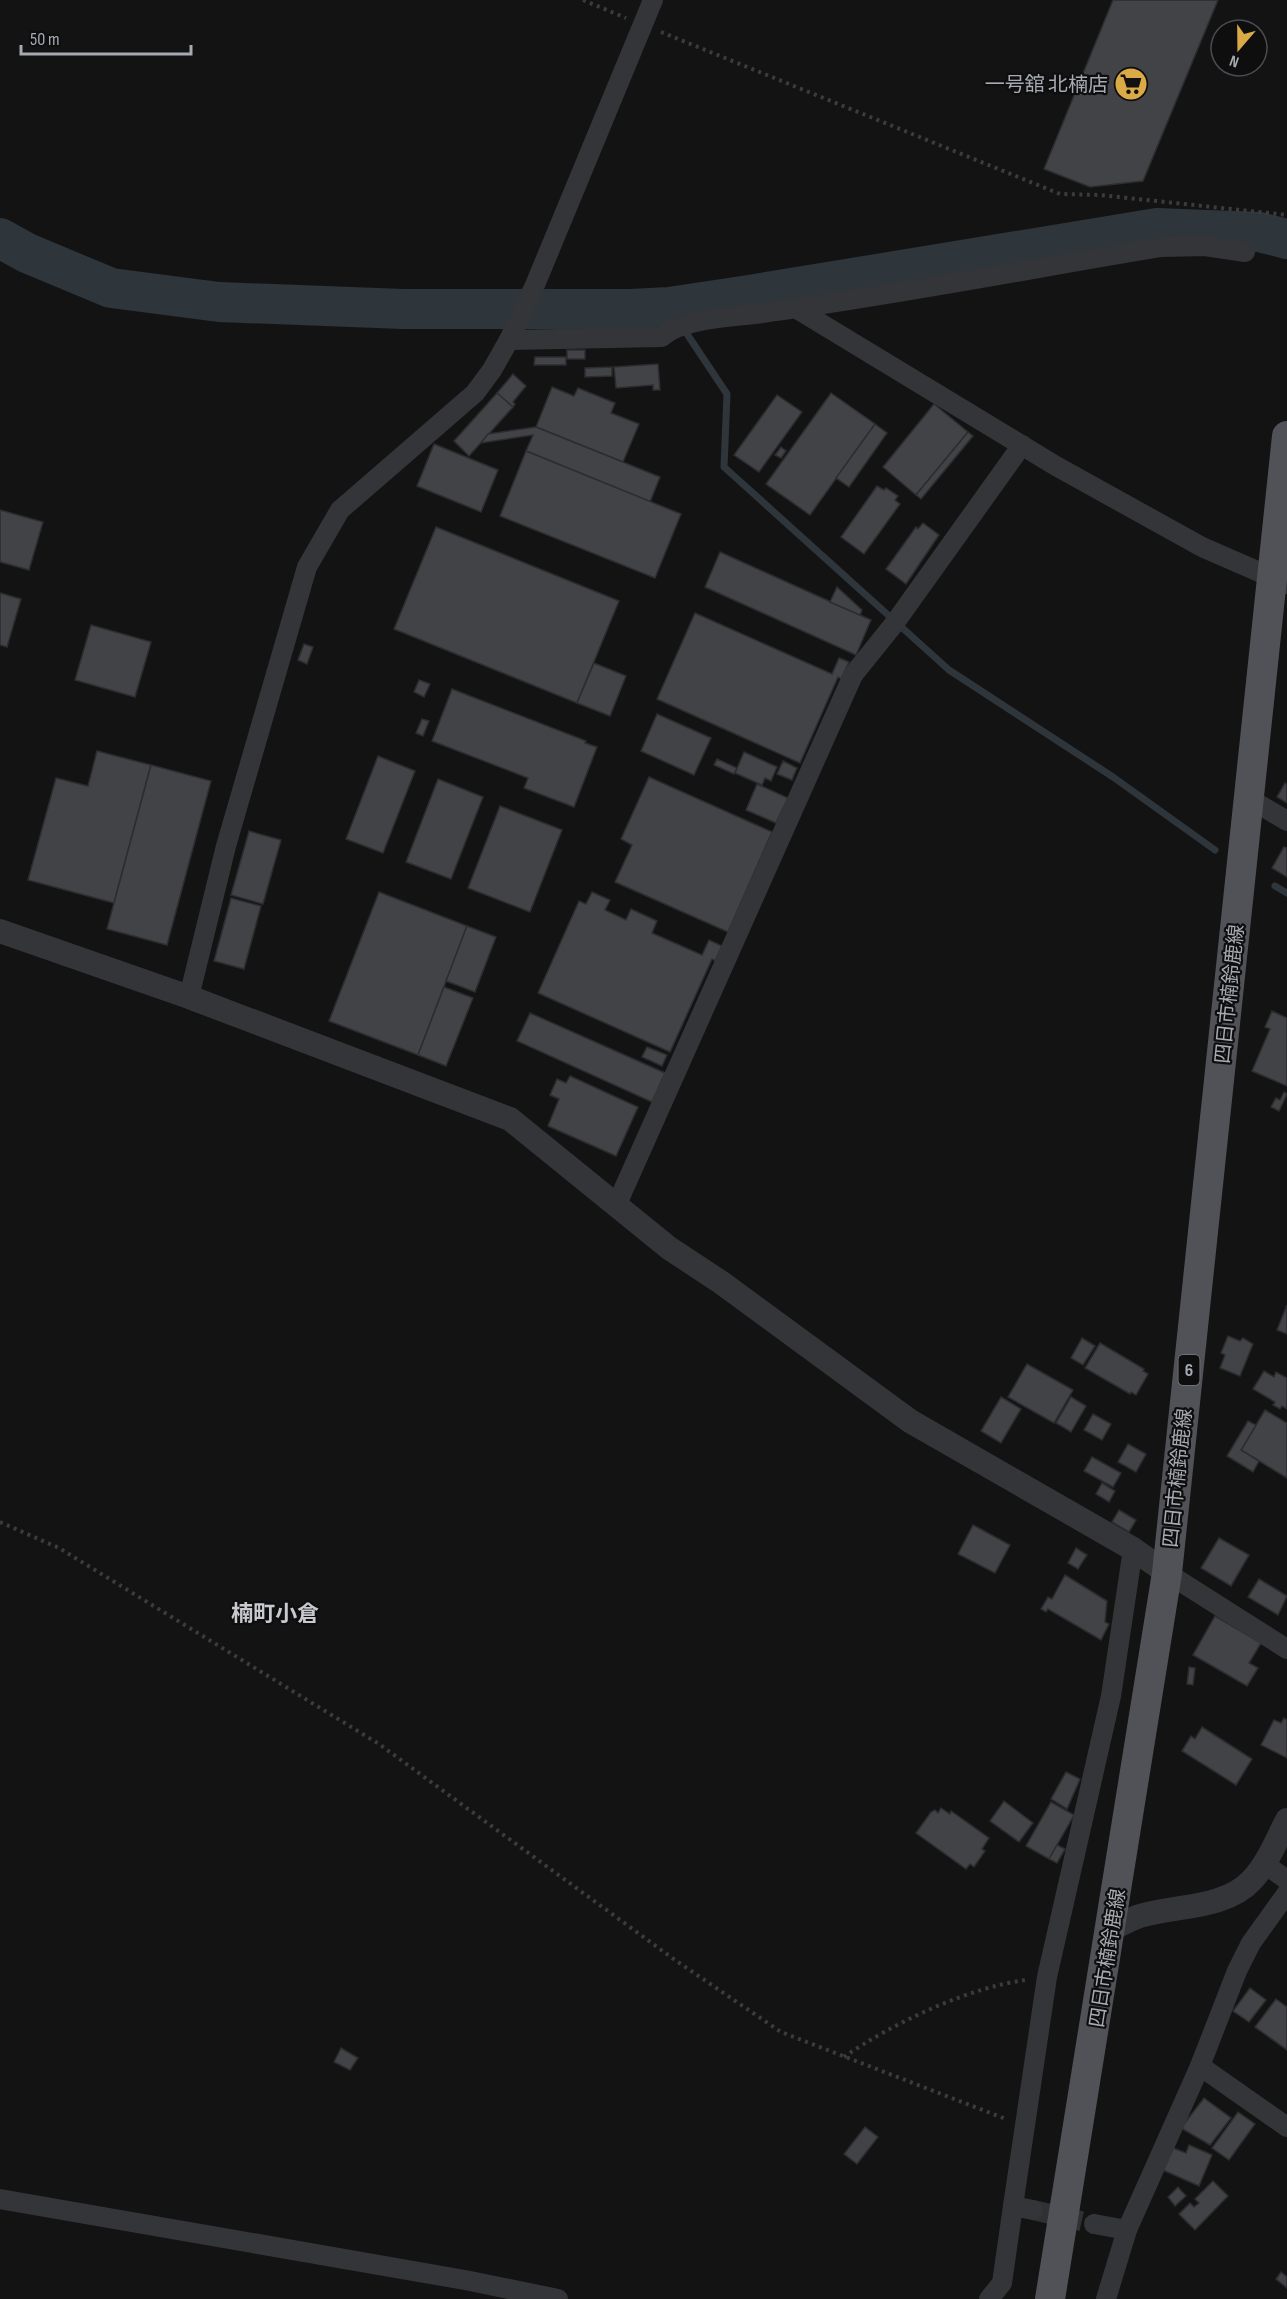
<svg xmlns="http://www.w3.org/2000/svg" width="1287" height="2299" font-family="'Sofia Sans Condensed','Noto Sans JP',sans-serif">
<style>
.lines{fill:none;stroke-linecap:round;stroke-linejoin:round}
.stream{stroke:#2e353b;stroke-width:7}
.river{stroke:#2e353b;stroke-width:40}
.building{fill:#424347;stroke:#2d2d30;stroke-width:1.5}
.minor-tunnel{stroke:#303134;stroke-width:20;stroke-dasharray:20 10;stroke-linecap:butt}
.path{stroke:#3b3c3f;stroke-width:4;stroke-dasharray:3 4.5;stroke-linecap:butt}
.minor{stroke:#343539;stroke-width:20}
.tertiary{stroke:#343539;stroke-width:24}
.primary{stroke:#515257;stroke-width:30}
.labels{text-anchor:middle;stroke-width:4.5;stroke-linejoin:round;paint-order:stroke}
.shield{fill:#0e0e0f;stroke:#787b82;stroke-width:1.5}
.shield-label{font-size:18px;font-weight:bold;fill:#a6aab3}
.poi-label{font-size:20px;fill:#a6aab3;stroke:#0e0e0f;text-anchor:end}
.street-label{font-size:20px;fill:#a6aab3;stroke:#0e0e0f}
.quarter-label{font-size:22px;font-weight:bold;fill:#c7c9cf;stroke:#0e0e0f}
</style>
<rect width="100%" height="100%" fill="#131314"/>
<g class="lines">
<g class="stream">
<polyline points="669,307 727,394 724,467 949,670 1113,777 1215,850"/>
<polyline points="1275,886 1287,893"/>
</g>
<polyline class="river" points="0,238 27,253 111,288 219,302 403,309 631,309 669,307 749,295 1157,228 1259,232 1287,239"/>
</g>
<g class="building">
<polygon points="1113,0 1218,0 1143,181 1090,187 1044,169"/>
<rect x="567" y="350" width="18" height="9"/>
<polygon points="535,357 566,357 566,365 534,365"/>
<polygon points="658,364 660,390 653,390 653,385 616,388 614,367"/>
<polygon points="612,367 612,376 585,377 585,368"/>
<polygon points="513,374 526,386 513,402 515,404 513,407 497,393"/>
<polygon points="552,387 574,396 578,388 615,403 611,413 639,424 623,462 536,427"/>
<polygon points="497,393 513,407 469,456 454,441"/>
<polygon points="831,393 875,424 810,515 766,484"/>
<polygon points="777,395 802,412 759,472 734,455"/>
<polygon points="934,404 968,432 916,495 883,467"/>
<polygon points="875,424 887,433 849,487 836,478"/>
<polygon points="536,427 660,477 650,502 526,451 533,435 481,443 488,434"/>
<polygon points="968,432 973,436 921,499 916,495"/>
<polygon points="434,444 498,470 481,512 417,486"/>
<polygon points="781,447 786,451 781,458 775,455"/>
<polygon points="526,451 681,514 655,578 500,516"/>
<polygon points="877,486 884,490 886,488 898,496 895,500 900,504 864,554 841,537"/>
<polygon points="0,510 43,522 29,570 0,562"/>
<polygon points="923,523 939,535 906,584 886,569 916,527 918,529"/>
<polygon points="436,527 619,601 577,703 394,629"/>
<polygon points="720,552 871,620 856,655 705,587"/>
<polygon points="837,587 862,610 860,615 830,602"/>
<polygon points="0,593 21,599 7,647 0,645"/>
<polygon points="695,613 832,674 839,658 849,662 841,679 838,677 800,763 657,699"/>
<polygon points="91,625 151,642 135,697 75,680"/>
<polygon points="304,644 313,647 307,664 298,660"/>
<polygon points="594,663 626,676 610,716 577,703"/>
<polygon points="419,680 430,684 424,697 414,692"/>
<polygon points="452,689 586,741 585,743 597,747 574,807 524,788 528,778 432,741"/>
<polygon points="657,714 711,738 694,775 641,751"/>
<polygon points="422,719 429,721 423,736 416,733"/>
<polygon points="97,751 151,765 114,903 28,880 56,778 88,786"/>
<polygon points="744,752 777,767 771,781 765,778 762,785 735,773"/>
<polygon points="378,756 415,771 383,853 346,839"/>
<polygon points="717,759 737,768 734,774 714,765"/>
<polygon points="783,761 797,768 792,780 777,774"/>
<polygon points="151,765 211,781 167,945 107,929"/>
<polygon points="649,777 772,832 728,932 615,882 632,845 621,839"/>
<polygon points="438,779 483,797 451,879 406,862"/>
<polygon points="1285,783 1287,785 1287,803 1277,797"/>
<polygon points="757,784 788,798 776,823 746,810"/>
<polygon points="500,806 562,830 530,912 468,888"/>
<polygon points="249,831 281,840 263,904 231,895"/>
<polygon points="1284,847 1287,848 1287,877 1272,868"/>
<polygon points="379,892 467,926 418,1055 329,1021"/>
<polygon points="592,892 610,900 605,910 626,920 631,909 657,921 652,933 702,955 709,940 722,946 715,961 712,959 670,1052 538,993 579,901 586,904"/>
<polygon points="231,898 261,906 244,969 214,961"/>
<polygon points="467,926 496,937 475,992 446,981"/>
<polygon points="444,987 473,998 446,1066 418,1055"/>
<polygon points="1272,1011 1287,1018 1287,1086 1252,1071 1270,1029 1265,1027"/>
<polygon points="530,1013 665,1073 652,1102 517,1041"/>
<polygon points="647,1047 667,1055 662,1066 642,1057"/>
<polygon points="570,1076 638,1107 616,1156 548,1126 559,1099 550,1095 557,1079 566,1083"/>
<polygon points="1284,1092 1287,1094 1279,1111 1271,1107 1276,1098 1280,1100"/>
<polygon points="1287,1305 1287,1334 1277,1330"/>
<polygon points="1228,1336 1240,1341 1243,1338 1253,1344 1240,1376 1220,1368 1225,1355 1221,1353"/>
<polygon points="1082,1338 1095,1346 1083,1365 1071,1358"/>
<polygon points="1100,1343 1144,1369 1143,1371 1148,1374 1136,1395 1131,1392 1130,1394 1085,1368"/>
<polygon points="1027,1364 1073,1390 1054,1423 1008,1397"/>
<polygon points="1264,1371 1274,1377 1276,1372 1287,1378 1287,1409 1282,1406 1280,1409 1273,1405 1275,1402 1253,1389"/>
<polygon points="1001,1397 1021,1409 1001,1443 981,1431"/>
<polygon points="1071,1397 1086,1406 1071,1432 1056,1423"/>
<polygon points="1265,1410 1287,1423 1287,1478 1241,1450"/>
<polygon points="1093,1414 1111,1424 1102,1440 1084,1430"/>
<polygon points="1248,1421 1256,1425 1241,1450 1259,1461 1253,1472 1227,1456"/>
<polygon points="1128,1444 1146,1454 1136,1472 1118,1462"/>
<polygon points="1092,1457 1121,1473 1113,1487 1084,1471"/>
<polygon points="1102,1483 1115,1491 1109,1502 1096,1494"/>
<polygon points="1119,1510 1136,1520 1129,1532 1112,1522"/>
<polygon points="973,1525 1010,1545 995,1573 958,1554"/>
<polygon points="1219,1538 1249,1555 1231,1586 1201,1568"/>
<polygon points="1076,1548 1087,1555 1078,1569 1068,1563"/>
<polygon points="1065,1575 1107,1601 1105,1622 1109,1624 1101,1640 1048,1609 1046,1612 1041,1609 1048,1597 1052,1599"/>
<polygon points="1259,1579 1287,1596 1278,1615 1248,1597"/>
<polygon points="1215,1616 1261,1643 1249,1663 1258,1668 1247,1686 1193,1655"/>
<polygon points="1189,1667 1195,1668 1193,1685 1187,1684"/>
<polygon points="1284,1718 1287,1720 1287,1758 1261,1745 1274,1720 1281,1723"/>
<polygon points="1202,1727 1252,1759 1236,1785 1182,1751 1191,1736 1195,1739"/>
<polygon points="1066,1772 1080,1779 1067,1809 1051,1799"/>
<polygon points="1004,1801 1033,1823 1019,1842 990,1821"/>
<polygon points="1051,1802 1074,1815 1049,1859 1026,1846"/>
<polygon points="941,1808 950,1814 951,1811 989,1838 982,1849 985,1851 974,1867 970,1864 966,1869 916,1833 931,1812 935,1810 938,1813"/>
<polygon points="1057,1845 1065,1849 1057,1863 1049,1859"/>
<polygon points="1250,1988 1266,2000 1249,2022 1233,2011"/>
<polygon points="1276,1999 1287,2007 1287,2050 1255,2027"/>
<polygon points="341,2048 358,2058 350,2070 334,2062"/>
<polygon points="1204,2098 1231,2118 1210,2145 1181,2128"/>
<polygon points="1238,2112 1255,2124 1229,2160 1212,2148"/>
<polygon points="865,2127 878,2137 857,2164 844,2154"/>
<polygon points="1189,2145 1212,2155 1199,2186 1163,2170 1173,2148 1186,2153"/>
<polygon points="1213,2181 1228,2196 1195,2230 1179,2214 1190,2203 1194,2207 1199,2203 1195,2199"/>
<polygon points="1178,2187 1186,2196 1175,2206 1168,2197"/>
<polygon points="1281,2272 1287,2277 1287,2288 1276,2279"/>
</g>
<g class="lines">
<polyline class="minor-tunnel" points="1033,2210 1094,2224"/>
<g class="path">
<polyline points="583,0 626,18"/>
<polyline points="661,32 1060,194 1100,195 1287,215"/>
<polyline points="0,1522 59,1548 379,1744 675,1960 781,2032 1006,2119"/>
<path d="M 844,2057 C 891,2024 969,1987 1026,1980"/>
</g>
<g class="minor">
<polyline points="797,309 1056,466 1202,547 1287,584"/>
<path d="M 509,340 L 662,337 C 681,318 735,317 762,313 C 896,295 1028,269 1161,247 L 1205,246 L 1245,252"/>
<polyline points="1250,799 1287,821"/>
<polyline points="189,997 226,846 307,567 340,510 475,393 492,370 509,340 535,285 653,0"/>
<polyline points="617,1204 853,675 894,624 1022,445"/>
<polyline points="1167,1573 1287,1649"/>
<polyline points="1265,1864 1287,1880"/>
<polyline points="1200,2066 1287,2127"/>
<polyline points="0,2199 465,2280 558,2299"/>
<polyline points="1013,2206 1047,1977 1111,1696 1133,1549"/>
<polyline points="1094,2224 1127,2230"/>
<polyline points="989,2299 1002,2283 1013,2206 1033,2210"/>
<polyline points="1106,2299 1127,2230 1200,2066 1237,1971 1251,1943 1287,1893"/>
</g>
<g class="tertiary">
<polyline points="0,931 189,997 510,1119 669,1248 722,1283 910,1421 1133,1549 1167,1573"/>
<path d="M 1112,1929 C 1120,1925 1129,1920 1137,1917 C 1173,1905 1224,1910 1252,1880 C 1268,1863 1276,1841 1287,1820"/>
</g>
<polyline class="primary" points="1050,2299 1167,1573 1287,436"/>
</g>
<defs>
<symbol id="supermarket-disc" viewBox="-11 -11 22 22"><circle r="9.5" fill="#d9aa46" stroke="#0e0e0f"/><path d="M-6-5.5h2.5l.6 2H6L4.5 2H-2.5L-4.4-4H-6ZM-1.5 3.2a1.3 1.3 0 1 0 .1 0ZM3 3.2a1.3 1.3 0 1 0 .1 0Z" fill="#111"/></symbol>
</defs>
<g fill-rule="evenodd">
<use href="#supermarket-disc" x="1112" y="65" width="38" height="38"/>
</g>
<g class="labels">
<rect class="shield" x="1178.5" y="1355" width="21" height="30" rx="4.5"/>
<g class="shield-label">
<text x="1189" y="1376">6</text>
</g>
<g class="poi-label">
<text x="1108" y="91">一号舘 北楠店</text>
</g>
<g class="street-label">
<text transform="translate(1229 994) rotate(-84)" y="7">四日市楠鈴鹿線</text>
<text transform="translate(1177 1478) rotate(-84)" y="7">四日市楠鈴鹿線</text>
<text transform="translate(1107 1958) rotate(-81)" y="7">四日市楠鈴鹿線</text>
</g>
<g class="quarter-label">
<text x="275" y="1621">楠町小倉</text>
</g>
</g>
<g transform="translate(1239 48) rotate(200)"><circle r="28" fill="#0e0e0f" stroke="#4b4c51" stroke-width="1.5"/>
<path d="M0-4.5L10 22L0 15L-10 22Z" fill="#d9aa46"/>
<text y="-9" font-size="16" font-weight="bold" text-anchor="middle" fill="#a6aab3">N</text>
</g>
<path d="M21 45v9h170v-9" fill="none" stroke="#a6aab3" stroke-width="3"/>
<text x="30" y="45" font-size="18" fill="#a6aab3" stroke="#0e0e0f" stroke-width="4.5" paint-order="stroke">50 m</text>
</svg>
